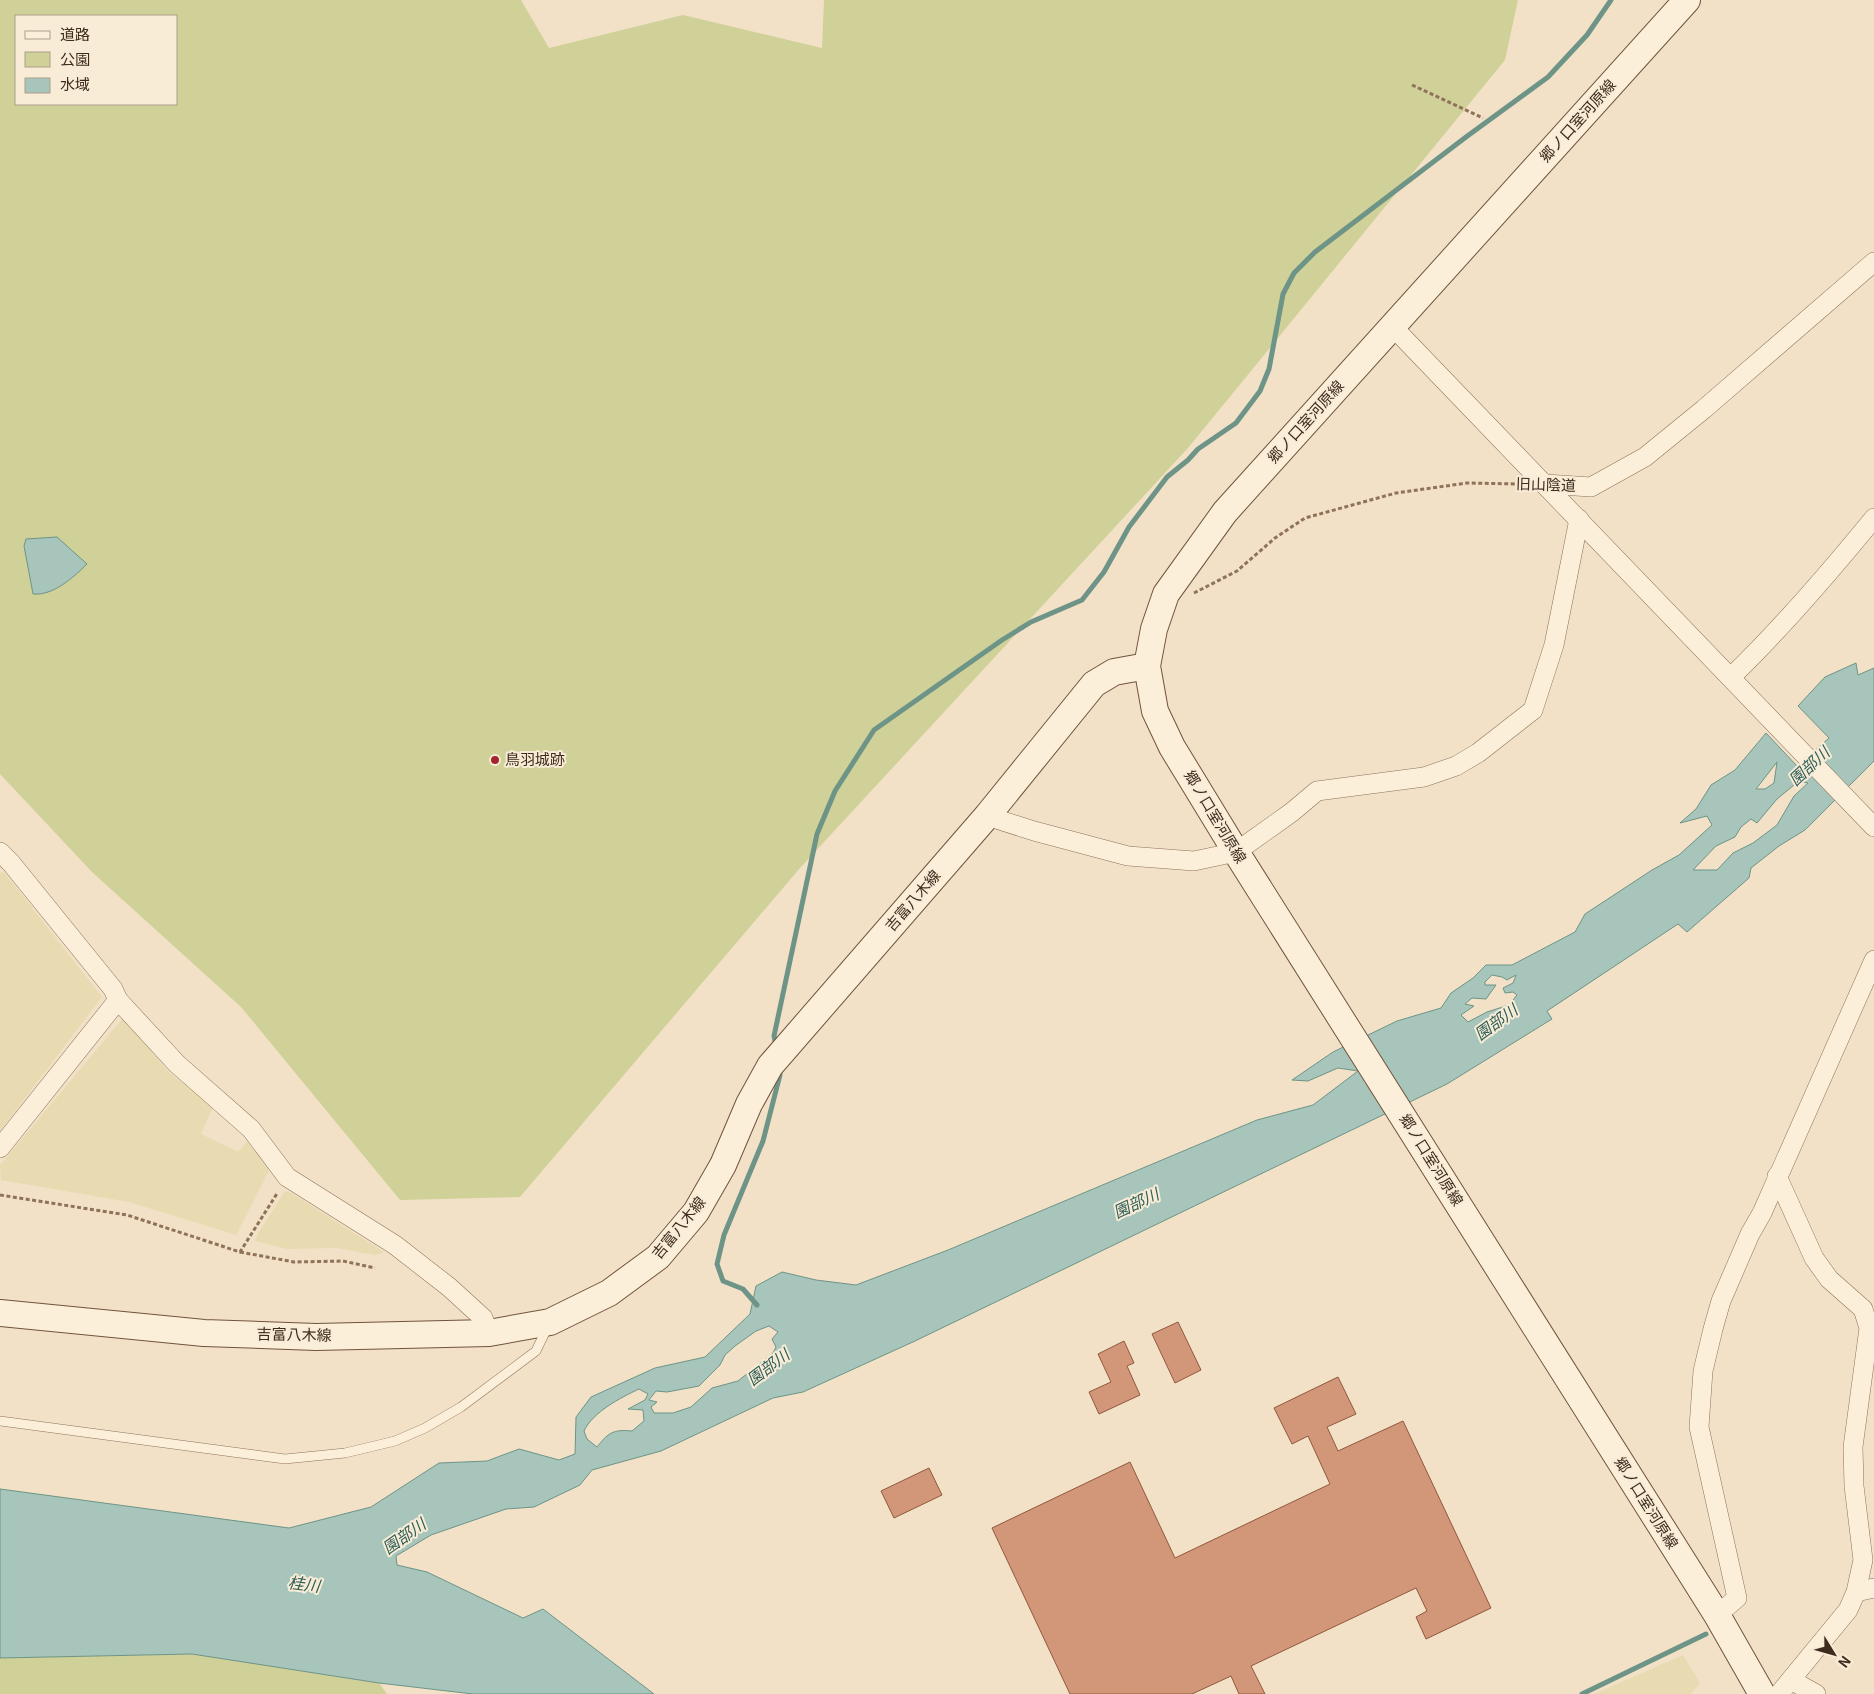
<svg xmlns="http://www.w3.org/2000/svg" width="1874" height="1694" font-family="Georgia,'Noto Sans JP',serif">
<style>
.farmland{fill:#e8dbb2}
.green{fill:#cfd198;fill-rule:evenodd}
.water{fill:#a7c5ba;stroke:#6d9487;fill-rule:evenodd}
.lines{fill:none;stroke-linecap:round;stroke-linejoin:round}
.stream{stroke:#6d9487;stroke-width:5}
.building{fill:#d29779;stroke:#90583d}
.lane-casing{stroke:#8f725a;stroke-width:10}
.street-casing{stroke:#8f725a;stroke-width:20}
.secondary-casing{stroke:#71533d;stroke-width:28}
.path{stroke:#8f725a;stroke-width:3;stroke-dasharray:4 2.5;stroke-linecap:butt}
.lane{stroke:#fbefda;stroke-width:9}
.street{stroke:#fbefda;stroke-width:19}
.secondary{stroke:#fbefda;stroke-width:26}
.poi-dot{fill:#a2252f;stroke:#f8ecd6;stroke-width:2}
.labels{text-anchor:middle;stroke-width:4;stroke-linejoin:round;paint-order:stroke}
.street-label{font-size:15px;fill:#3e2b1e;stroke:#f8ecd6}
.poi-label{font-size:15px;fill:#3e2b1e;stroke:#f8ecd6;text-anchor:start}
.water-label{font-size:16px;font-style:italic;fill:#2d5e58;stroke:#f8ecd6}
</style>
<rect width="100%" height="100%" fill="#f2e1c6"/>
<g class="farmland">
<polygon points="4,872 102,997 0,1131 0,873"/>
<polygon points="123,1018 170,1073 213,1107 201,1134 238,1152 247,1141 269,1171 236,1235 129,1202 1,1180 0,1165"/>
<polygon points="285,1191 291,1193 384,1252 375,1255 336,1248 287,1249 255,1241 257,1235"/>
<polygon points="1683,1655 1700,1683 1691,1694 1594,1694"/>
</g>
<g class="green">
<path d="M 0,0 L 521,0 L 549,48 L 683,15 L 822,48 L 824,0 L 1518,0 L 1505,60 L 1188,448 L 800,868 L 520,1197 L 400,1200 L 241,1007 L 92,872 L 0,774 ZM 16,16 L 176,16 L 176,104 L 16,104 Z"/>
<polygon points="192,1654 379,1683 387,1694 0,1694 0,1658"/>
</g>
<g class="water">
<path d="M 57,537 L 87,564 C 74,577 53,596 33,594 L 24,546 L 26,539 Z"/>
<path d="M 1856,663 L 1858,675 L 1874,668 L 1874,761 L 1805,830 L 1779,846 L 1751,868 L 1749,878 L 1687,932 L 1678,924 L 1547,1011 L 1552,1019 L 1447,1084 L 915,1341 L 803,1392 L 773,1398 L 661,1451 L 592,1470 L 580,1485 L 534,1507 L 506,1509 L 431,1535 L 396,1556 L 397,1565 L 427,1572 L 523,1618 L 543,1609 L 654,1694 L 473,1694 L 379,1683 L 192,1654 L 0,1658 L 0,1489 L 289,1528 L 371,1507 L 439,1463 L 487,1461 L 519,1449 L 559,1460 L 575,1454 L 576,1417 L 591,1397 L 655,1368 L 705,1357 L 750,1314 L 756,1286 L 782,1272 L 816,1280 L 856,1285 L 948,1250 L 1257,1120 L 1313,1105 L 1358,1071 L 1338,1068 L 1308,1081 L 1292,1080 L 1333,1052 L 1397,1021 L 1441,1008 L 1451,993 L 1473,978 L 1486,965 L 1512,965 L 1575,932 L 1585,914 L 1652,870 L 1679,855 L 1712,825 L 1707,816 L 1680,823 L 1696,809 L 1711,785 L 1735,770 L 1766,733 L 1797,766 L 1829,738 L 1798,706 L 1825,677 ZM 1777,762 L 1774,783 L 1765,789 L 1756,789 ZM 1799,781 L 1808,783 L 1794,796 L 1777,825 L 1753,843 L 1733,853 L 1717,870 L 1693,870 L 1716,846 L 1735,837 L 1741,827 L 1751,819 L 1757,823 L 1777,799 ZM 1492,975 L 1502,977 L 1507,980 L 1516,975 L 1513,983 L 1503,988 L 1505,993 L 1513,992 L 1517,995 L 1509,1005 L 1487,1012 L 1468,1022 L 1461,1015 L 1474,1006 L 1465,1004 L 1472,998 L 1486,999 L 1496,985 L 1485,985 L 1485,982 ZM 769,1326 L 778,1332 L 772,1339 L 776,1347 L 773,1353 L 738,1381 L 712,1388 L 691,1407 L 673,1413 L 654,1413 L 651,1407 L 657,1402 L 649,1400 L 656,1391 L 667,1392 L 699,1386 L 720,1365 L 725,1355 L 735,1346 L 756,1331 ZM 639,1389 L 648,1394 L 645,1400 L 628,1409 L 643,1410 L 644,1421 L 632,1431 C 613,1429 608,1433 597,1447 L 587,1439 L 584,1431 C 593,1412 620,1398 639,1389 Z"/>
</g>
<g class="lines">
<g class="stream">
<polyline points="776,1046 774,1036 817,834 835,791 874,730 1002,640 1031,622 1082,600 1104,572 1129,527 1167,477 1188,460 1198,449 1236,423 1260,391 1269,369 1283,294 1294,273 1315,252 1466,137 1548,77 1587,35 1611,0"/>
<polyline points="757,1305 743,1289 723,1281 717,1264 724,1235 763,1141 780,1075 779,1069"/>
<polyline points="1582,1694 1706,1634"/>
</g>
</g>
<g class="building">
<polygon points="1178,1322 1201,1370 1175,1383 1152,1334"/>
<polygon points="1124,1341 1134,1363 1127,1366 1140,1395 1099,1414 1089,1392 1111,1382 1098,1354"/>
<polygon points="1338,1377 1356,1414 1327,1427 1338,1451 1403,1421 1491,1608 1426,1639 1416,1617 1427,1611 1416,1588 1251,1666 1265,1694 1239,1694 1231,1676 1192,1694 1070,1694 992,1528 1130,1462 1175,1558 1330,1484 1308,1436 1292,1444 1274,1408"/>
<polygon points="929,1468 942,1495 894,1518 881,1491"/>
</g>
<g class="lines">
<defs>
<polyline id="lane" points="0,1421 285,1459 345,1453 395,1441 425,1428 461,1407 536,1351 548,1326"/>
<g id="street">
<polyline points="1392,326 1874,827"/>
<polyline points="1545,484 1591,487 1645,457 1704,409 1874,262"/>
<path d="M 1731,677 C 1782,628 1829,573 1874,518"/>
<polyline points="987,816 1034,831 1128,856 1194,861 1236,852 1292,812 1317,791 1424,777 1456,766 1478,753 1533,710 1554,645 1579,519"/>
<polyline points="0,852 11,863 113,989 118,1000 177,1064 251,1129 287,1177 395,1245 449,1287 483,1318 489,1333"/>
<polyline points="0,1148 118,1000"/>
<polyline points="1777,1176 1814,1258 1829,1279 1863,1309 1869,1328 1853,1447 1854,1486 1863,1560 1856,1592 1848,1610 1779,1694"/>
<polyline points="1856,1592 1874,1588"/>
<polyline points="1717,1615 1737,1598 1699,1427 1703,1371 1713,1329 1721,1301 1750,1234 1762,1213 1874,960"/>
<polyline points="1791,1680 1816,1694"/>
</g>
<g id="secondary">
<polyline points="1687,0 1225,512 1166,594 1154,629 1147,666 1155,711 1172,747 1236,852 1717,1615 1762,1694"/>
<polyline points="0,1313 204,1333 316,1337 489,1333 550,1322 609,1293 658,1257 696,1212 723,1165 749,1104 770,1066 987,816 1094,684 1114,672 1147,666"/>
</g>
</defs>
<use href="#lane" class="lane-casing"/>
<use href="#street" class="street-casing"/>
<use href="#secondary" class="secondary-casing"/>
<g class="path">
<polyline points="1412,85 1483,118"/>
<polyline points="1194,593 1237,571 1275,538 1305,518 1396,493 1467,483 1520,484"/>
<polyline points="0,1195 127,1215 240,1252 278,1192"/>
<polyline points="240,1252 294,1262 343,1261 375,1268"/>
</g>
<use href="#lane" class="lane"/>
<use href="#street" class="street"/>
<use href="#secondary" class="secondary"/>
</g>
<circle class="poi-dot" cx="495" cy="760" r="5"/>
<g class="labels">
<g class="street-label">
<text transform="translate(1578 121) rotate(-48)" y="5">郷ノ口室河原線</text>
<text transform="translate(1306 422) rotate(-48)" y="5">郷ノ口室河原線</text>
<text transform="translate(1546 485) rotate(2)" y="5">旧山陰道</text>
<text transform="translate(1215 817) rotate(59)" y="5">郷ノ口室河原線</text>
<text transform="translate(913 901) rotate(-49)" y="5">吉富八木線</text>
<text transform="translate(1431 1160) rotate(58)" y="5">郷ノ口室河原線</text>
<text transform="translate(679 1228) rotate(-51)" y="5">吉富八木線</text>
<text transform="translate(294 1335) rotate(1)" y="5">吉富八木線</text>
<text transform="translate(1646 1503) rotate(58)" y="5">郷ノ口室河原線</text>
</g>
<g class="poi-label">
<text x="505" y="765">鳥羽城跡</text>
</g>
<g class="water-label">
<text transform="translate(1809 766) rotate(-43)" y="6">園部川</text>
<text transform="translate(1496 1022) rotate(-36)" y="6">園部川</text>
<text transform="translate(1136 1203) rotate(-25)" y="6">園部川</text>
<text transform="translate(768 1367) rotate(-37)" y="6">園部川</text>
<text transform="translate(404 1536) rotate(-35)" y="6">園部川</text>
<text transform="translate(304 1584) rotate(7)" y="6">桂川</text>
</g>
</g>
<rect x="15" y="15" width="162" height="90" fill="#f8ecd6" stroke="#ae9f8c"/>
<rect x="25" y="31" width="25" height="8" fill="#fbefda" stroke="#ae9f8c"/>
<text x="60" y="40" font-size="15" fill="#3e2b1e">道路</text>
<rect x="25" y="52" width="25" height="15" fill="#cfd198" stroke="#ae9f8c"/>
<text x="60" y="65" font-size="15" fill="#3e2b1e">公園</text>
<rect x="25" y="78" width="25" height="15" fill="#a7c5ba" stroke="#ae9f8c"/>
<text x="60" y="90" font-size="15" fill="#3e2b1e">水域</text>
<g transform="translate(1834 1654) rotate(127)" stroke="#f8ecd6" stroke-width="4" paint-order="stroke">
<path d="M0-4L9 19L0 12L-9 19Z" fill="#3e2b1e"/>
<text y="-8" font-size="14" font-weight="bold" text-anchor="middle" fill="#3e2b1e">N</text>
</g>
</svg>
